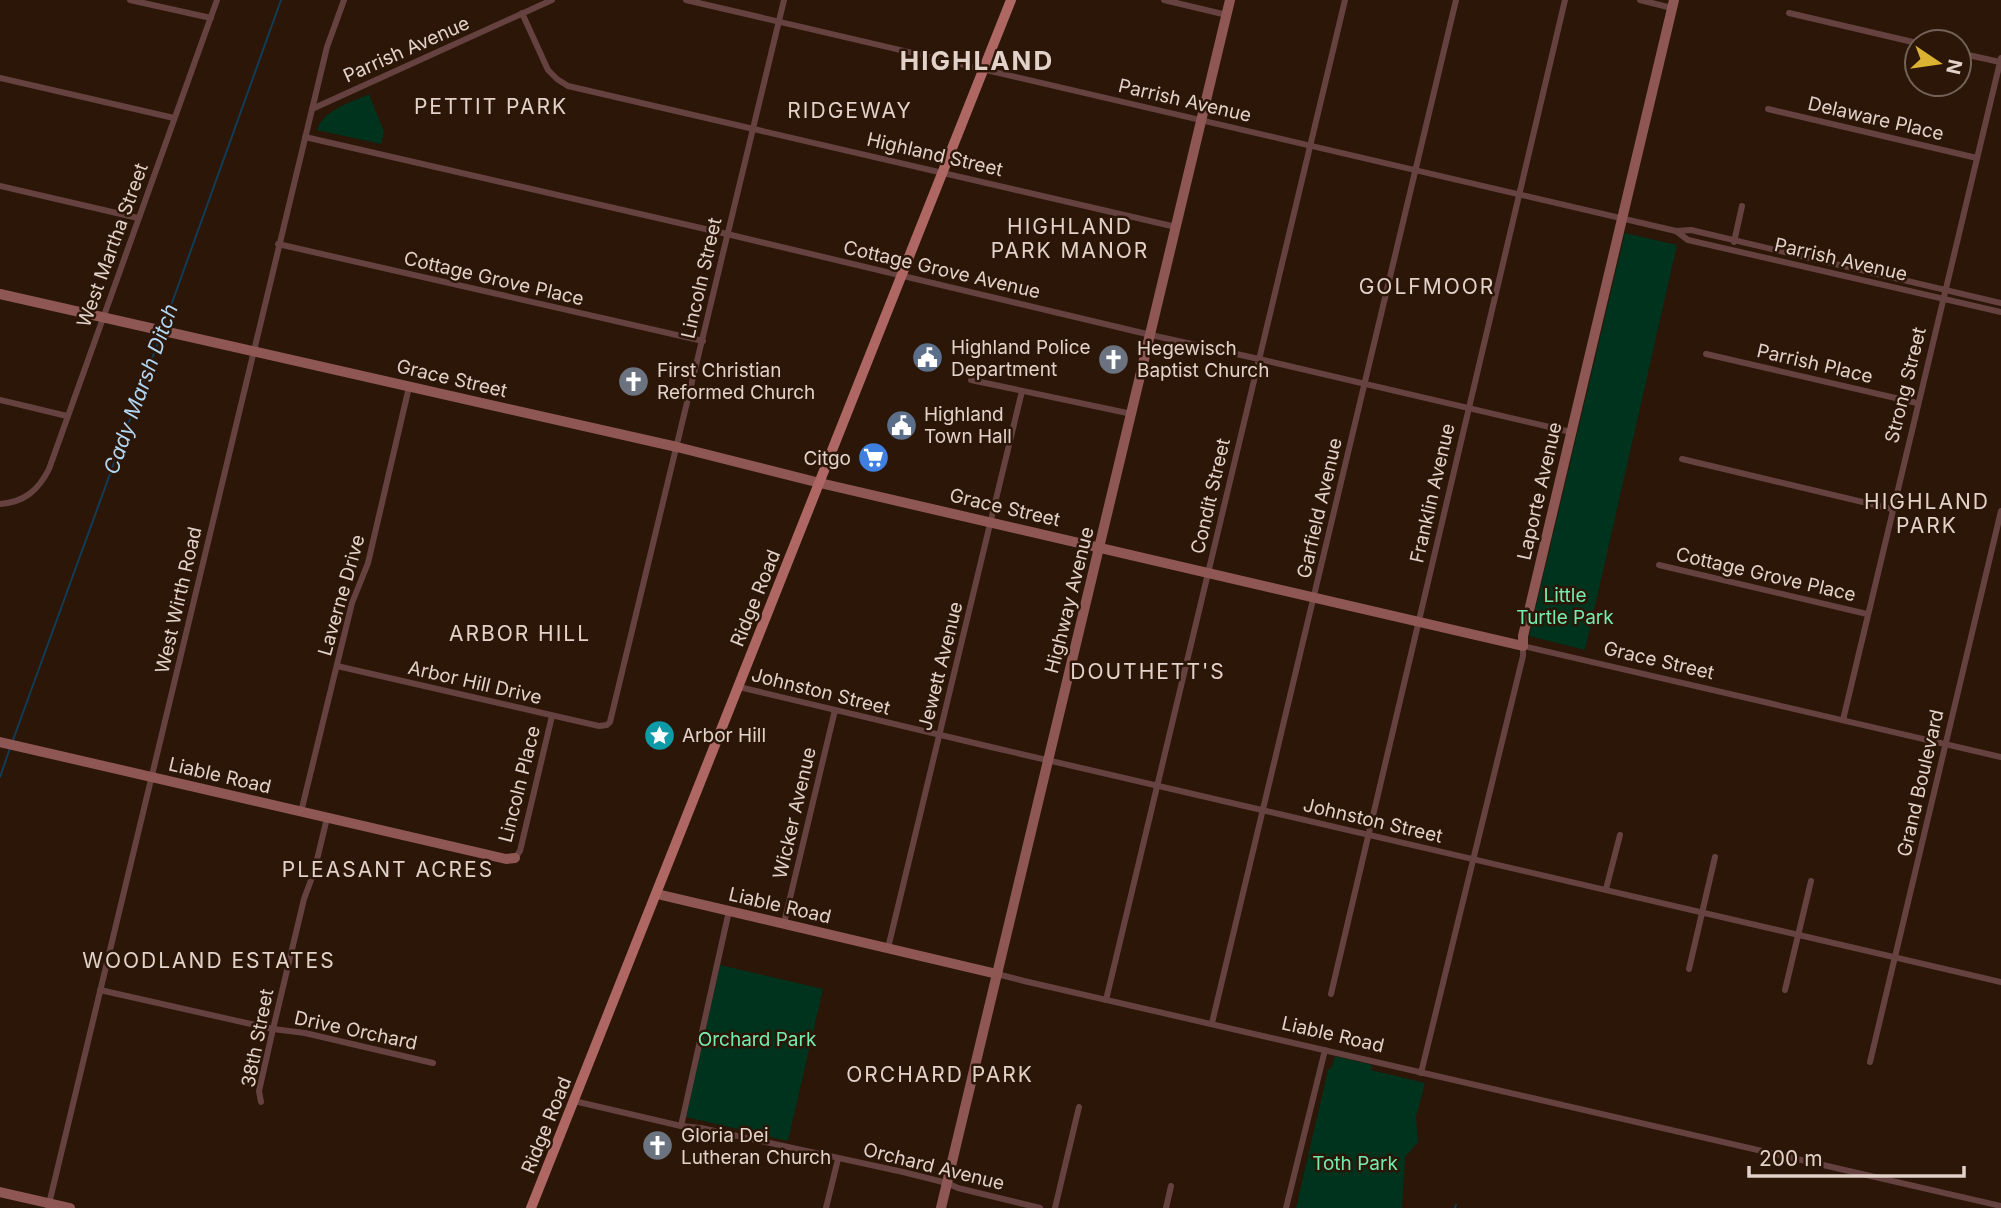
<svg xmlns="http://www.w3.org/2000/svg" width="2001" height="1208" font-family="Inter,sans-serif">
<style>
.green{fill:#00331d}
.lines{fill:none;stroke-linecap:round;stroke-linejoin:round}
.stream{stroke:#113c56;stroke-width:2}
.street{stroke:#654240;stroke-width:6}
.secondary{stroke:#8e5754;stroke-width:10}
.primary{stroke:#ae6763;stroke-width:10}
.labels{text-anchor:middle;stroke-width:5;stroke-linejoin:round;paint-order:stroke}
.street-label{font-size:19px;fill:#e2d2c9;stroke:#2b1608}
.poi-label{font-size:19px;fill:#e2d2c9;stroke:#2b1608;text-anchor:start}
.park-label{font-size:19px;fill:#75ecaf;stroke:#2b1608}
.neighbourhood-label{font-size:21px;letter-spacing:2px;fill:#e2d2c9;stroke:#2b1608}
.water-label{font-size:21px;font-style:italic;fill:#b0d6f2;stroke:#2b1608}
.district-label{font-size:26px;font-weight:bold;letter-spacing:2px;fill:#e2d2c9;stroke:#2b1608}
</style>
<rect width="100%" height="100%" fill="#2b1608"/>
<g class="green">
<path d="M 369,94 L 384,132 L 381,144 L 317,130 C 324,109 351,103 369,94 Z"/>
<polygon points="1625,233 1677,245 1585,650 1529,636"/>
<polygon points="720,965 823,989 788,1141 686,1117"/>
<polygon points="1335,1056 1372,1065 1371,1070 1425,1083 1416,1117 1418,1142 1405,1157 1402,1208 1296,1208 1328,1070 1332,1067"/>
</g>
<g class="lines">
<g class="stream">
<polyline points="164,325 281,0"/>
<polyline points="13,740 161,334"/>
<polyline points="0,777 10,748"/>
<polyline points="1455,1208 1456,1205"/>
</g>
<g class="street">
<polyline points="130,0 211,18"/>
<polyline points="686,0 1676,231 1691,230 2001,303"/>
<polyline points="1164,0 1227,15"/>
<polyline points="1640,0 1672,8"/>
<polyline points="522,13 548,70 557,79 568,86 1176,227"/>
<polyline points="1789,13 1917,43"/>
<polyline points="1959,53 2000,62"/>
<polyline points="0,78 174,118"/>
<polyline points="312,109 552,0"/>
<polyline points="1768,109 1977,158"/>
<polyline points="305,137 727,234 1151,335 1259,359 1571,432"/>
<polyline points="0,186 138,218"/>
<polyline points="1676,231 1688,240 2001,312"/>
<polyline points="1734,242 1742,206"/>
<polyline points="278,244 703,341"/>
<polyline points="1706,354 1917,403"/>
<polyline points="971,380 1132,414"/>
<polyline points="0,400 67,416"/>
<polyline points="1682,459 1892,509"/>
<path d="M 0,504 C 24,502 38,491 49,469 L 217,0"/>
<polyline points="1659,565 1867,614"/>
<polyline points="337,666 599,726 607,725 610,722 784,0"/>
<polyline points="739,687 991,747 2001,982"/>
<polyline points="1843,720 2001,58"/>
<polyline points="301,812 352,603 368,563 409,387"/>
<polyline points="515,858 520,851 552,716"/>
<polyline points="1606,889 1620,835"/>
<polyline points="784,923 835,710"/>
<polyline points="888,948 1022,391"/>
<polyline points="1689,969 1715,857"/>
<polyline points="997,974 1024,981 2001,1206"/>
<polyline points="100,990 273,1029 305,1033 433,1063"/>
<polyline points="1785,990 1811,881"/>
<polyline points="1331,994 1565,0"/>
<polyline points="1106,1000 1345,0"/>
<polyline points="1212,1023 1456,0"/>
<polyline points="1870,1062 2001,511"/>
<polyline points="1421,1073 1523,656 1523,646 2001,757"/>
<polyline points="574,1101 681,1126 701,1128 903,1172 947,1183 958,1188 1040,1208"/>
<polyline points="261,1102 259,1091 273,1029 304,899 314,872 327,818"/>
<polyline points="681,1126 729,911"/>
<polyline points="48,1208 327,47 344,0"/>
<polyline points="826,1208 838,1159"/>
<polyline points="1055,1208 1079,1107"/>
<polyline points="1166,1208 1171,1186"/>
<polyline points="1286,1208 1325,1050"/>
</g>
<g class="secondary">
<polyline points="0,294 677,447 820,483 1523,646 1523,636 1674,0"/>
<polyline points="0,742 506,859 515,858"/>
<polyline points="657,894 997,974"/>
<polyline points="0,1192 70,1208"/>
<polyline points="941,1208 1230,0"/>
</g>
<polyline class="primary" points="531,1208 1011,0"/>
</g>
<defs>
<symbol id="civic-disc" viewBox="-11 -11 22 22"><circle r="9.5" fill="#5c6f8a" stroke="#2b1608"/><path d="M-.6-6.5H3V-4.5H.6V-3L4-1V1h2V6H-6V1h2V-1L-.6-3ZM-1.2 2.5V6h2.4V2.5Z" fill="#fff"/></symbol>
<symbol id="church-disc" viewBox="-11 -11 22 22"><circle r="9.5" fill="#6b7280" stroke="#2b1608"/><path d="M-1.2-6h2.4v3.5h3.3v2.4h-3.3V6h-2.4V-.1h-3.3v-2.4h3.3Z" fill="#fff"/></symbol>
<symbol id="supermarket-disc" viewBox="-11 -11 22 22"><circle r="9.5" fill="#3f7fe0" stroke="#2b1608"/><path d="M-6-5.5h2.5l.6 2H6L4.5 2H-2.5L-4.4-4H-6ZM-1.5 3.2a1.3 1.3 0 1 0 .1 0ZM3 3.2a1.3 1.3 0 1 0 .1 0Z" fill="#fff"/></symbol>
<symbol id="sight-disc" viewBox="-11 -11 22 22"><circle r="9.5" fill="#0f9aa8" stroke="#2b1608"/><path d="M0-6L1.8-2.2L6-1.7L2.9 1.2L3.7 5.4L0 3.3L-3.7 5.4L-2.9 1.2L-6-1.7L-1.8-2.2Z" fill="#fff"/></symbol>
</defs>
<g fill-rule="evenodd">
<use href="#civic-disc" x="910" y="340" width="35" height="35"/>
<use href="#church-disc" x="1096" y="342" width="35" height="35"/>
<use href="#church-disc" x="616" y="364" width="35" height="35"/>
<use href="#civic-disc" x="884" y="408" width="35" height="35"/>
<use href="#supermarket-disc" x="856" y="440" width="35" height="35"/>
<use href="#sight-disc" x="642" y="718" width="35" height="35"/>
<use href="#church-disc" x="640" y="1128" width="35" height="35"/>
</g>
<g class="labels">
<g class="street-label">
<text transform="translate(406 49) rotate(-24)" y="7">Parrish Avenue</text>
<text transform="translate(1185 100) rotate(13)" y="7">Parrish Avenue</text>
<text transform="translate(1876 118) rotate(13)" y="7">Delaware Place</text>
<text transform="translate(935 154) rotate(13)" y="7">Highland Street</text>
<text transform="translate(112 245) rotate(-70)" y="7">West Martha Street</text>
<text transform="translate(1841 259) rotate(13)" y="7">Parrish Avenue</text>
<text transform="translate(942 269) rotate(13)" y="7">Cottage Grove Avenue</text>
<text transform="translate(494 278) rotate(13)" y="7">Cottage Grove Place</text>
<text transform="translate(701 278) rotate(-77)" y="7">Lincoln Street</text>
<text transform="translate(1815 363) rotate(13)" y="7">Parrish Place</text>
<text transform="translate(452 378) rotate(13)" y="7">Grace Street</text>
<text transform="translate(1905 385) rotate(-76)" y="7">Strong Street</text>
<text transform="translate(1539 491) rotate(-77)" y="7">Laporte Avenue</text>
<text transform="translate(1432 493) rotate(-77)" y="7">Franklin Avenue</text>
<text transform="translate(1210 496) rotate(-77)" y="7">Condit Street</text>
<text transform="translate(1005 507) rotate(13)" y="7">Grace Street</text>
<text transform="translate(1319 508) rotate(-77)" y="7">Garfield Avenue</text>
<text transform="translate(1766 574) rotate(13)" y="7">Cottage Grove Place</text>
<text transform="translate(341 595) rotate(-74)" y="7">Laverne Drive</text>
<text transform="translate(755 598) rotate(-68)" y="7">Ridge Road</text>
<text transform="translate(178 600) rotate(-77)" y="7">West Wirth Road</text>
<text transform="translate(1069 600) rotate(-76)" y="7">Highway Avenue</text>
<text transform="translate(1659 660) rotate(13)" y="7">Grace Street</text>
<text transform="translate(940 666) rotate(-76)" y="7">Jewett Avenue</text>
<text transform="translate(475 682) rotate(13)" y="7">Arbor Hill Drive</text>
<text transform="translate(821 691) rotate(14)" y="7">Johnston Street</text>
<text transform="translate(220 775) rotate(13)" y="7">Liable Road</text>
<text transform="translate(1920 783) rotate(-77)" y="7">Grand Boulevard</text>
<text transform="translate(519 784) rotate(-76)" y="7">Lincoln Place</text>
<text transform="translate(794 813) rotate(-77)" y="7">Wicker Avenue</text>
<text transform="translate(1373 820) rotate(13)" y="7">Johnston Street</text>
<text transform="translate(780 905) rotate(13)" y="7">Liable Road</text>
<text transform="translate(356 1030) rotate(12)" y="7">Drive Orchard</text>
<text transform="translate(1333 1034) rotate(13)" y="7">Liable Road</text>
<text transform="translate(257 1038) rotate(-79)" y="7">38th Street</text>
<text transform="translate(546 1125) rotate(-68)" y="7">Ridge Road</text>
<text transform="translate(934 1166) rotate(14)" y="7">Orchard Avenue</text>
</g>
<g class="poi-label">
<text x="951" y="354">Highland Police<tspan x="951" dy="22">Department</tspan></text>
<text x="1137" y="355">Hegewisch<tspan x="1137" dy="22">Baptist Church</tspan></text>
<text x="657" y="377">First Christian<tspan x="657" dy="22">Reformed Church</tspan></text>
<text x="924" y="421">Highland<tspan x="924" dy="22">Town Hall</tspan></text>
<text x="851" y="465" text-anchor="end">Citgo</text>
<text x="682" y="742">Arbor Hill</text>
<text x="681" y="1142">Gloria Dei<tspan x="681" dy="22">Lutheran Church</tspan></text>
</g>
<g class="park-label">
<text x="1565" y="602">Little<tspan x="1565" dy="22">Turtle Park</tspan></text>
<text x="757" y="1046">Orchard Park</text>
<text x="1355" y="1170">Toth Park</text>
</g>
<g class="neighbourhood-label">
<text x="491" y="114">PETTIT PARK</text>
<text x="850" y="118">RIDGEWAY</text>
<text x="1070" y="234">HIGHLAND<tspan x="1070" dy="24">PARK MANOR</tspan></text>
<text x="1427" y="294">GOLFMOOR</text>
<text x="1927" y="509">HIGHLAND<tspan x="1927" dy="24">PARK</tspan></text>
<text x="520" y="641">ARBOR HILL</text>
<text x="1148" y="679">DOUTHETT'S</text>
<text x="388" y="877">PLEASANT ACRES</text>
<text x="209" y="968">WOODLAND ESTATES</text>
<text x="940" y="1082">ORCHARD PARK</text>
</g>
<g class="water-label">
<text transform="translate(141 389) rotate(-70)" y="7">Cady Marsh Ditch</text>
</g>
<g class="district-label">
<text x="977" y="70">HIGHLAND</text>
</g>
</g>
<g transform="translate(1938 63) rotate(103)"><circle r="33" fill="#2b1608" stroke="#746155" stroke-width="2"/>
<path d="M0-5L12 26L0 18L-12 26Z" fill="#dcb233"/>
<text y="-10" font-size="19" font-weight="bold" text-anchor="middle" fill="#e2d2c9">N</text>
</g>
<path d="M1749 1166v10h215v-10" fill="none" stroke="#e2d2c9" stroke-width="3.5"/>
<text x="1759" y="1166" font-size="21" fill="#e2d2c9" stroke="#2b1608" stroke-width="5" paint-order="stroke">200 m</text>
</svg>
